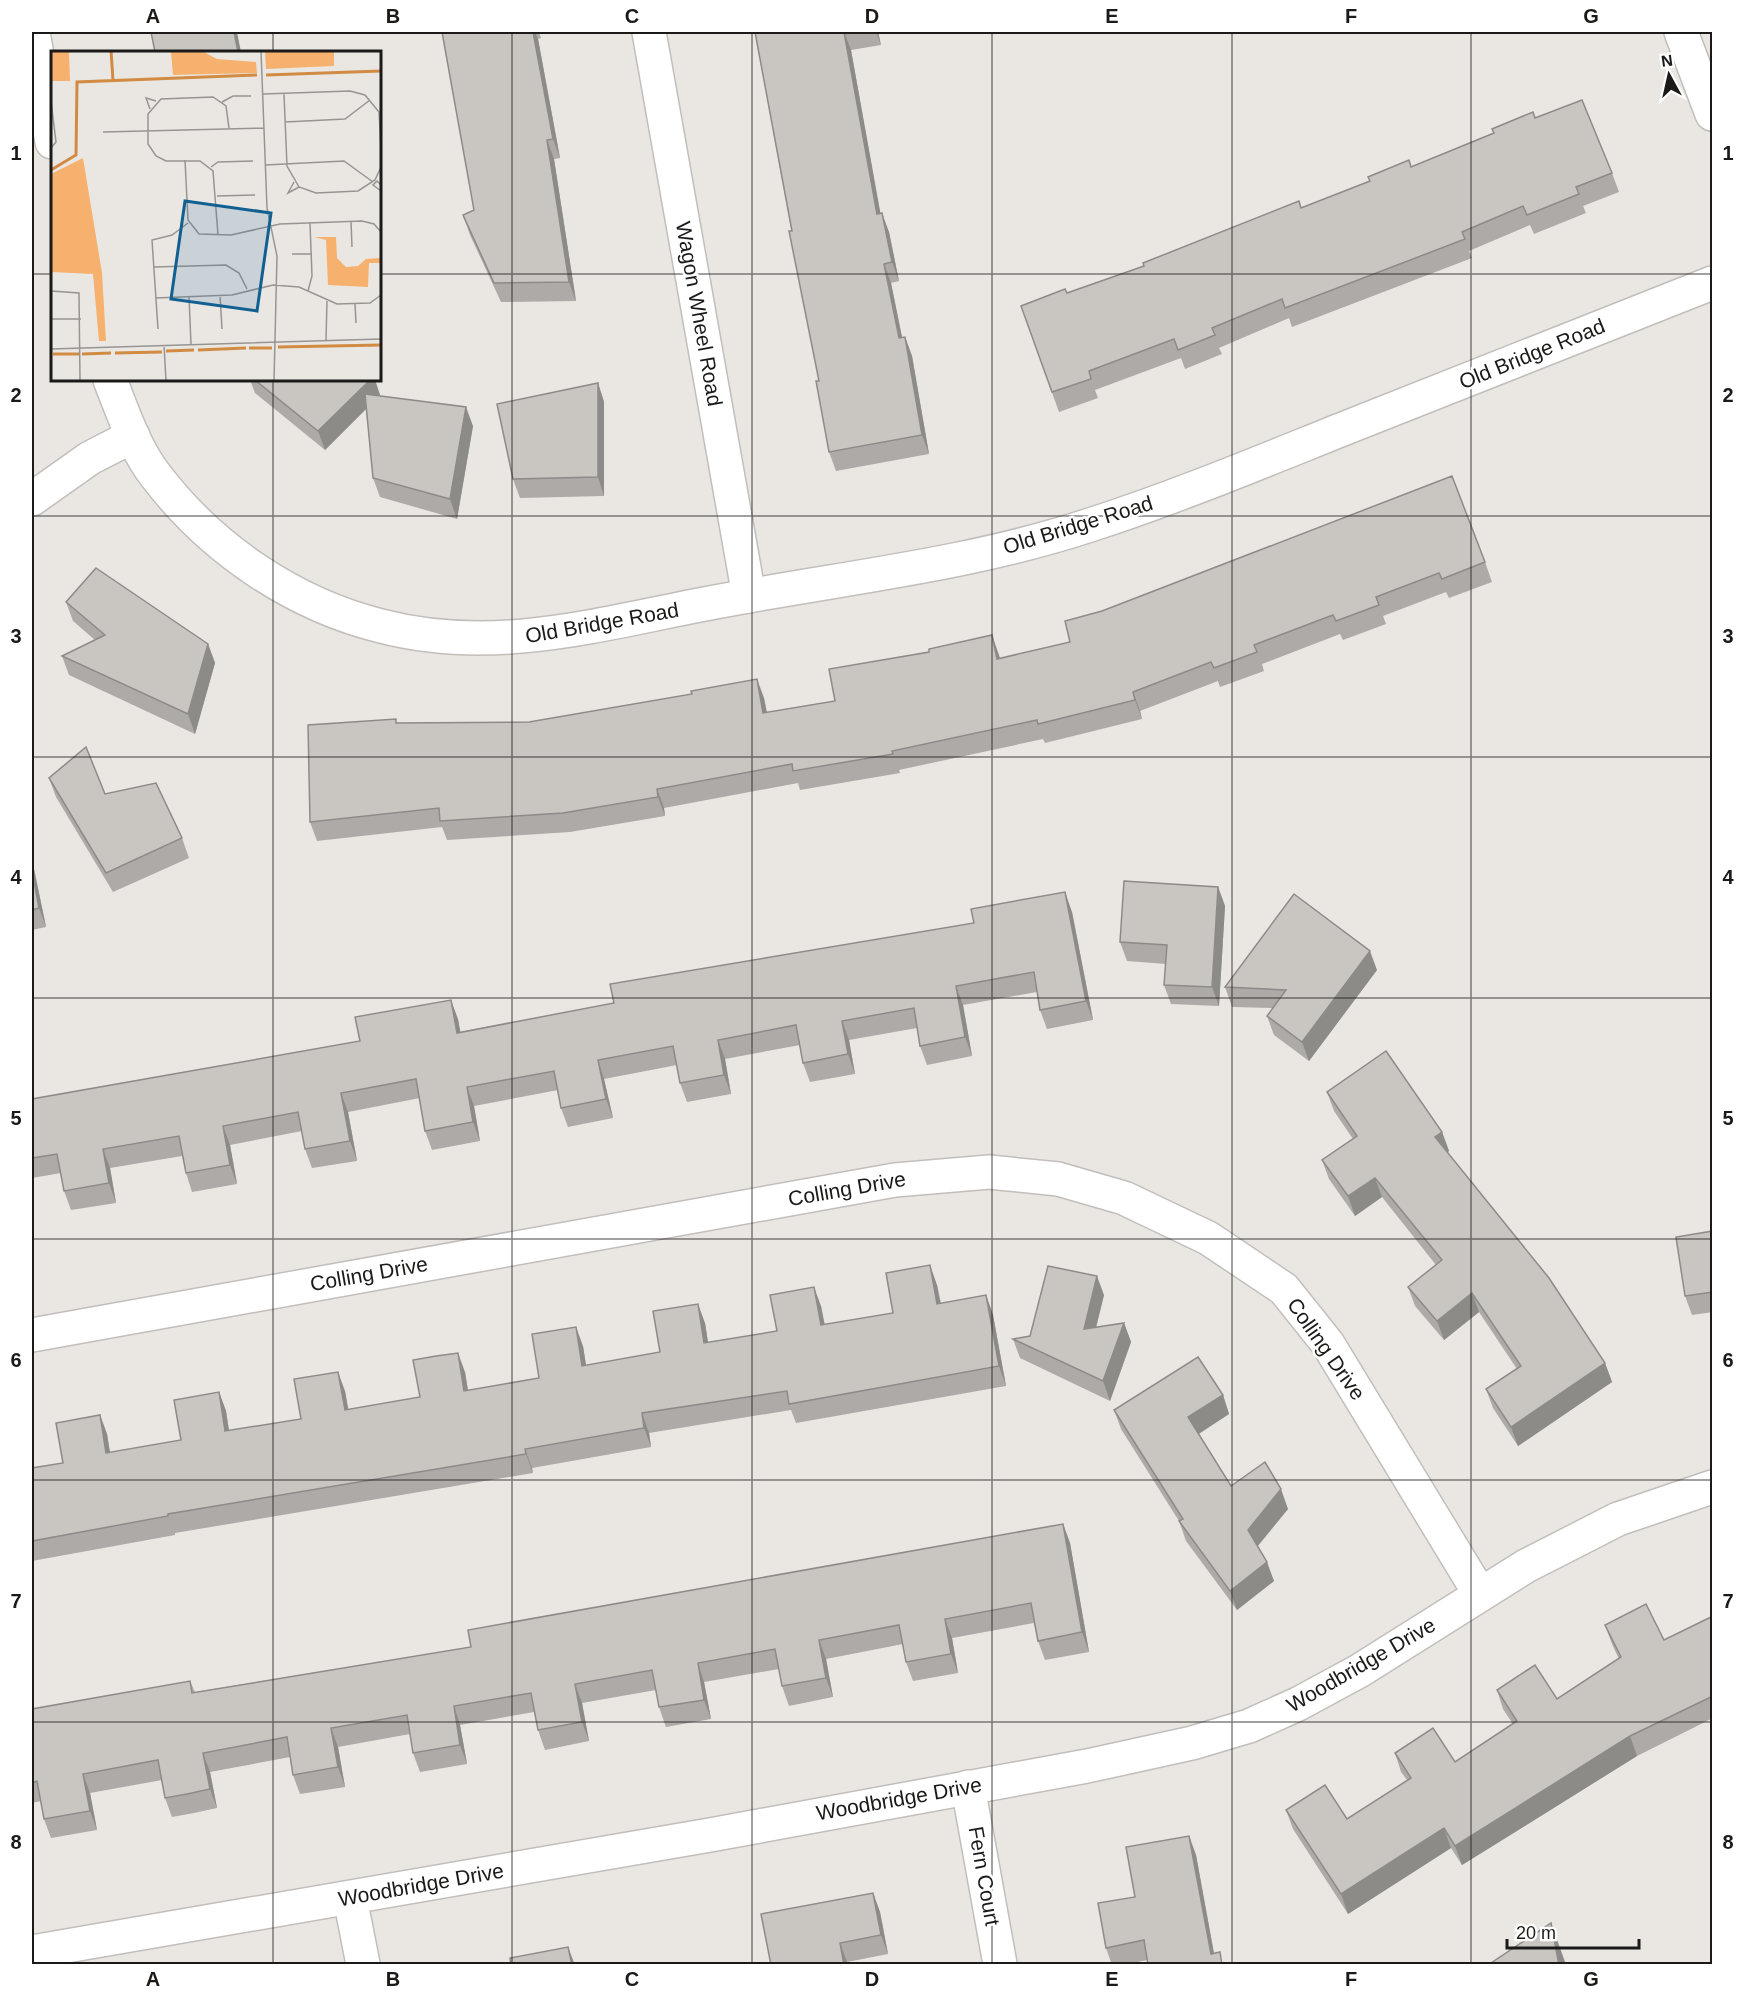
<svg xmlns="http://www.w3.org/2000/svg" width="1744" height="1996" font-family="Helvetica,sans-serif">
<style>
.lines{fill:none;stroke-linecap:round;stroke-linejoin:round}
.minor-casing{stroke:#c2bebb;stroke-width:36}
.tertiary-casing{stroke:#c2bebb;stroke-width:36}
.minor{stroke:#fff;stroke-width:33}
.tertiary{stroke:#fff;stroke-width:33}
.wall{fill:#adaaa7}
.shaded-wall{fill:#8d8b88}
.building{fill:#c9c6c2;stroke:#8d8b88;stroke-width:1.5}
.grid{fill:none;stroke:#1b1a19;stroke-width:1.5;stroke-opacity:0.55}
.labels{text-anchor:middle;stroke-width:5;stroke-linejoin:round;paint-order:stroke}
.street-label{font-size:21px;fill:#1b1a19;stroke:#fff}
.inset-river{fill:none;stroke:#d18b43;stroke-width:3}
.inset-road{fill:none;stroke:#979592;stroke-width:1.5}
.view{fill:#126092;fill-opacity:0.15;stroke:#126092;stroke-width:3}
.inset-edge{fill:none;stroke:#1b1a19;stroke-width:3}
.neatline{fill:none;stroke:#1b1a19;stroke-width:2}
.grid-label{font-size:20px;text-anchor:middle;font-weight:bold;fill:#1b1a19}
</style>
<rect width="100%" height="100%" fill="#eae7e3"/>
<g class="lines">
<defs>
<g id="minor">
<polyline points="33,32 52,142"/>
<polyline points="649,32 749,596"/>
<path d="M 110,380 C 123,412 134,448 156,476 C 211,548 292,604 381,626 C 496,656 603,623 715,602 C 840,578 969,565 1090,525 C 1177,497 1263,461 1348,427 C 1470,379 1591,331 1712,283"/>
<polyline points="32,499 90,458 133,436"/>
<polyline points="32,1335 895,1180 989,1172 1058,1179 1124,1198 1208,1238 1284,1289 1328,1344 1480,1594"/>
<polyline points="968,1787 1000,1964"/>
<polyline points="350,1898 363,1964"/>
<polyline points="32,1952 710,1835 1087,1766 1192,1743 1249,1726 1298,1704 1359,1671 1526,1566 1618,1519 1712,1487"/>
</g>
<polyline id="tertiary" points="1681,32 1712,114"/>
</defs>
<use href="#minor" class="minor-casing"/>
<use href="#tertiary" class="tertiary-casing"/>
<use href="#minor" class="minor"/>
<use href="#tertiary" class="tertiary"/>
</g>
<g class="wall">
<polygon points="442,32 539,32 541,38 538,39 560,158 554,159 576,301 501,302 470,235 463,215 474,210"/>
<polygon points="755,32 878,32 881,45 851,50 880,213 889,232 899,281 891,283 902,337 905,337 912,356 929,454 836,471 829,452 819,381"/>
<polygon points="1535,118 1612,173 1619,192 1583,206 1586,213 1534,234 1530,225 1469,251 1472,258 1292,327 1289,318 1219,348 1222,354 1185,369 1181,358 1095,390 1098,398 1059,412 1021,306 1067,293 1144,266 1411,167"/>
<polygon points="250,380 375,380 380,395 379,396 473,426 457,519 380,497 373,478 366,409 325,450 255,393"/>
<polygon points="598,383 604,402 604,496 520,498 513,479"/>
<polygon points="1485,562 1492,582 1449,598 1446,592 1383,616 1386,624 1343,640 1340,634 1262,664 1264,671 1220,687 1218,681 1140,711 1142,719 1045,743 1043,739 899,770 900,773 800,790 798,783 664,808 665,816 570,832 447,840 442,827 317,841 310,822 397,723 529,722 764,698 767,712 835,701 999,655 1000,659"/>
<polygon points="66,602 208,644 215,663 195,734 69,675 62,656 95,640 73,621"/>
<polygon points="49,778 105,794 182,838 189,858 113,892 56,797"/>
<polygon points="32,862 34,869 46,927 32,930"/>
<polygon points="1218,887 1225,906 1219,1006 1171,1004 1164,985 1166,964 1127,961 1120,942"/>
<polygon points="1072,912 1093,1020 1047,1029 1040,1010 1037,992 963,1005 972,1056 927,1065 920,1046 917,1028 849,1040 855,1074 810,1082 803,1063 800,1045 725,1059 731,1094 687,1102 680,1083 677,1065 604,1079 613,1118 568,1127 561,1108 558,1090 474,1106 480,1141 432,1150 425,1131 420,1098 348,1112 357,1161 312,1168 305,1149 302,1131 230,1145 237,1184 192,1192 186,1173 182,1156 110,1168 116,1203 71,1210 64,1191 61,1173 32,1178 32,1099 360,1041 458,1019 460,1032 614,1003"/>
<polygon points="1377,970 1309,1061 1274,1035 1267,1016 1273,1008 1232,1007 1225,987"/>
<polygon points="1327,1092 1442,1132 1449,1151 1447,1153 1605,1363 1612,1382 1518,1446 1493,1408 1486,1389 1517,1369 1479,1312 1444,1340 1415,1306 1408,1287 1436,1265 1382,1197 1355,1216 1329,1179 1322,1160 1353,1139 1334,1111"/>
<polygon points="1713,1231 1713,1312 1692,1315 1685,1296"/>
<polygon points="937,1285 941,1303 986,1295 993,1315 1006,1386 796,1423 791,1410 649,1433 651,1447 532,1468 533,1473 175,1533 175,1535 32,1561 32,1468 63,1463 100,1415 107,1434 110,1453 181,1440 219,1392 226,1411 229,1431 301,1419 345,1391 348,1410 420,1397 465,1372 468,1390 539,1378 583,1346 586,1365 660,1352 705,1323 708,1342 777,1331 821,1306 825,1325 893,1313"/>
<polygon points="1104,1295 1096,1327 1124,1323 1131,1342 1110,1401 1020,1358 1013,1339 1030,1336"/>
<polygon points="1223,1395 1229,1414 1199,1434 1231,1486 1288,1509 1258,1546 1274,1581 1237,1610 1186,1541 1179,1521 1121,1429 1114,1410"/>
<polygon points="1063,1524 1070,1543 1089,1652 1045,1660 1038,1641 1034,1623 952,1638 958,1673 913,1681 906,1662 903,1644 826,1659 833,1697 789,1706 782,1686 779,1669 704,1682 711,1719 666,1727 659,1707 656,1690 582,1703 589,1741 545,1750 538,1730 534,1712 460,1725 467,1764 420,1772 413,1753 410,1734 338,1747 345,1787 300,1794 293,1775 290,1757 210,1772 217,1808 194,1813 172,1817 165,1798 162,1780 90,1793 97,1830 51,1838 44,1819 41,1801 32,1803 32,1709 190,1681 195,1692 471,1647"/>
<polygon points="1713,1616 1713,1718 1637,1756 1462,1865 1451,1848 1348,1914 1293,1829 1286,1810 1347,1819 1407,1780 1401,1772 1395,1753 1455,1762 1513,1724 1503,1709 1497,1690 1557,1699 1619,1659 1612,1644 1605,1625 1664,1640"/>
<polygon points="1189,1836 1196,1855 1214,1953 1147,1960 1124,1965 1112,1965 1106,1948 1135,1897"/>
<polygon points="873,1893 880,1912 888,1954 847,1962 771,1965"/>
</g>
<g class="shaded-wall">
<polygon points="234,32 237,32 241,52 238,52"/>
<polygon points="533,32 535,32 538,39 560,158 553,139"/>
<polygon points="844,32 851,50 884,233 877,214"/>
<polygon points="876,32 878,32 881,45"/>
<polygon points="547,140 554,159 576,301 569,282"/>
<polygon points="882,213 889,232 899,281 892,262"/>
<polygon points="884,264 891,283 906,357 899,338"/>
<polygon points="905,337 912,356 929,454 922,435"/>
<polygon points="370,380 375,380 380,395 325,450 318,431"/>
<polygon points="598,383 604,402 604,496 598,477"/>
<polygon points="466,407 473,426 457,519 450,499"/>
<polygon points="992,635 999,655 1004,678 997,659"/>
<polygon points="208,644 215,663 195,734 188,714"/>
<polygon points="757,679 764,698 770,732 763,713"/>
<polygon points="1133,692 1140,711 1142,719 1135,700"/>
<polygon points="657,789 664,808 665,816 658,797"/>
<polygon points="32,862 34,869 46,927 39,908 32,871"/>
<polygon points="1218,887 1225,906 1219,1006 1212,987"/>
<polygon points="1065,892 1072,912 1093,1020 1086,1001"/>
<polygon points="1370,951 1377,970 1309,1061 1302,1042"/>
<polygon points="956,986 963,1005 972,1056 965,1037"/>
<polygon points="451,1000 458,1019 464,1052 457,1033"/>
<polygon points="842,1021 849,1040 855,1074 848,1054"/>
<polygon points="718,1040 725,1059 731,1094 724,1075"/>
<polygon points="598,1060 604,1079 613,1118 606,1099"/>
<polygon points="467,1087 474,1106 480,1141 473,1122"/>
<polygon points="341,1093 348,1112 357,1161 350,1141"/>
<polygon points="223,1126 230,1145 237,1184 230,1165"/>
<polygon points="1442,1132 1449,1151 1442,1156 1435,1137"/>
<polygon points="103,1149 110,1168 116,1203 109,1183"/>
<polygon points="1375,1178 1382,1197 1355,1216 1348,1196"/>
<polygon points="930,1265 937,1285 944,1323 937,1304"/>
<polygon points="1097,1276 1104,1295 1091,1348 1084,1329"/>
<polygon points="814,1287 821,1306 828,1345 821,1325"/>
<polygon points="1472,1293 1479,1312 1444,1340 1437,1321"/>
<polygon points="986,1295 993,1315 1006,1386 999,1366"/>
<polygon points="698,1304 705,1323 711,1362 704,1343"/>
<polygon points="1124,1323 1131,1342 1110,1401 1103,1381"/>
<polygon points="576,1327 583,1346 589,1385 582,1366"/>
<polygon points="458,1353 465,1372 471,1410 464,1391"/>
<polygon points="1605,1363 1612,1382 1518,1446 1511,1427"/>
<polygon points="338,1372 345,1391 352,1429 345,1410"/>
<polygon points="219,1392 226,1411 232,1451 225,1431"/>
<polygon points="1223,1395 1229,1414 1195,1436 1188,1417"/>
<polygon points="642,1413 649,1433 651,1447 644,1428"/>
<polygon points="100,1415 107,1434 113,1472 106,1453"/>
<polygon points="525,1449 532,1468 533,1473 526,1454"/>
<polygon points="1281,1489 1288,1509 1255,1549 1248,1530"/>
<polygon points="1063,1524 1070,1543 1089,1652 1082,1632"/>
<polygon points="1267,1562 1274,1581 1237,1610 1230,1591"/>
<polygon points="945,1619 952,1638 958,1673 951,1654"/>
<polygon points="819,1640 826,1659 833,1697 826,1678"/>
<polygon points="698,1663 704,1682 711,1719 704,1700"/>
<polygon points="575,1684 582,1703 589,1741 582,1722"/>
<polygon points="454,1706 460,1725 467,1764 460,1745"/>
<polygon points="331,1728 338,1747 345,1787 338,1767"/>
<polygon points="1630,1736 1637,1756 1462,1865 1455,1846"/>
<polygon points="203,1753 210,1772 217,1808 210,1789"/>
<polygon points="83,1774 90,1793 97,1830 90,1811"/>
<polygon points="1444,1828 1451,1848 1348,1914 1341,1894"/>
<polygon points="1189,1836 1196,1855 1216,1965 1211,1954"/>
<polygon points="873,1893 880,1912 888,1954 881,1935"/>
<polygon points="1551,1923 1564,1959 1566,1965 1559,1965"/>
<polygon points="840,1943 847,1962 847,1965 844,1965"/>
<polygon points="568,1947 575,1965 572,1965"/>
</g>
<g class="building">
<polygon points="151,32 234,32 238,52 155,52"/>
<polygon points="442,32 533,32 553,139 547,140 569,282 494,283 463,215 474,210"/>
<polygon points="755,32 844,32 877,214 882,213 892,262 884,264 899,338 905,337 922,435 829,452 816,381 819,381 789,231 792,231"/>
<polygon points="1582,100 1612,173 1576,187 1579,194 1527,215 1523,206 1462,232 1465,239 1285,308 1282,299 1212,328 1215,335 1178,350 1174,339 1089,371 1091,379 1052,392 1021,306 1065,289 1067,293 1144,266 1143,263 1299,201 1301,208 1370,181 1368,177 1409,160 1411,167 1494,133 1492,129 1533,112 1535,118"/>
<polygon points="255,380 370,380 318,431"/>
<polygon points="598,383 598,477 513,479 497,404"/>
<polygon points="365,394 466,407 450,499 373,478"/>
<polygon points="1452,476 1485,562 1442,579 1439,573 1376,597 1379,605 1336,621 1333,615 1254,645 1257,652 1214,668 1211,662 1133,692 1135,700 1038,724 1037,720 892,751 893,754 793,771 792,764 657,789 658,797 563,813 440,821 439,808 310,822 308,725 396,719 396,723 529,722 692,694 691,691 757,679 763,713 835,701 829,669 929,652 929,649 992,635 997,659 1070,642 1065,621 1102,611"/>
<polygon points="96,568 208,644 188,714 62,656 105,635 66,602"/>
<polygon points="86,747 105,794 156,783 182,838 106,873 49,778"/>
<polygon points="32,871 39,908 32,910"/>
<polygon points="1124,881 1218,887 1212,987 1164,985 1167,945 1120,942"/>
<polygon points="1065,892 1086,1001 1040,1010 1034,972 956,986 965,1037 920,1046 914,1008 842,1021 848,1054 803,1063 796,1025 718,1040 724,1075 680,1083 673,1046 598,1060 606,1099 561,1108 554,1071 467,1087 473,1122 425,1131 416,1079 341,1093 350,1141 305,1149 298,1112 223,1126 230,1165 186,1173 179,1136 103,1149 109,1183 64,1191 57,1154 32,1158 32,1099 360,1041 355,1017 451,1000 457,1033 614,1003 610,984 974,923 971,909"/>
<polygon points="1294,894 1370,951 1302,1042 1267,1016 1286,990 1225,987"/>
<polygon points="1386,1051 1442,1132 1435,1137 1549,1278 1605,1363 1511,1427 1486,1389 1521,1366 1472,1293 1437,1321 1408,1287 1442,1260 1375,1178 1348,1196 1322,1160 1357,1136 1327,1092"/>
<polygon points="1713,1231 1713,1292 1685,1296 1676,1237"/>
<polygon points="930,1265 937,1304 986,1295 999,1366 789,1404 787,1391 642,1413 644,1428 525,1449 526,1454 168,1514 168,1516 32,1541 32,1468 63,1463 56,1423 100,1415 106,1453 181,1440 174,1400 219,1392 225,1431 301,1419 294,1379 338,1372 345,1410 420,1397 413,1360 436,1356 458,1353 464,1391 539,1378 532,1334 576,1327 582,1366 660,1352 653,1311 698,1304 704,1343 777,1331 770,1295 814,1287 821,1325 893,1313 886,1273"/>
<polygon points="1048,1266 1097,1276 1084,1329 1124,1323 1103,1381 1013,1339 1030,1336"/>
<polygon points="1198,1357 1223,1395 1188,1417 1231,1486 1265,1462 1281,1489 1248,1530 1267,1562 1230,1591 1179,1521 1183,1519 1114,1410"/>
<polygon points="1063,1524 1082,1632 1038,1641 1031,1603 945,1619 951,1654 906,1662 899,1625 819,1640 826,1678 782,1686 775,1649 698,1663 704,1700 659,1707 652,1670 575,1684 582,1722 538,1730 531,1693 454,1706 460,1745 413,1753 407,1715 331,1728 338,1767 293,1775 287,1737 203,1753 210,1789 187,1794 165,1798 158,1760 83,1774 90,1811 44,1819 37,1781 32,1783 32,1709 190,1681 192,1693 471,1647 468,1630"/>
<polygon points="1646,1604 1664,1640 1713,1616 1713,1696 1630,1736 1455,1846 1444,1828 1341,1894 1286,1810 1325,1785 1347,1819 1411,1778 1395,1753 1433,1728 1455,1762 1517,1721 1497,1690 1535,1665 1557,1699 1621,1657 1605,1625"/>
<polygon points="1189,1836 1211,1954 1220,1952 1222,1965 1148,1965 1144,1940 1106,1948 1098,1903 1135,1897 1126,1847"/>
<polygon points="873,1893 881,1935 840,1943 844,1965 771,1965 761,1914"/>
<polygon points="1551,1923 1559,1965 1488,1965"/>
<polygon points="568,1947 572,1965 511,1965 510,1958"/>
</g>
<path class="grid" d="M 273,32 L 273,52M 512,32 L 512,1964M 752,32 L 752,1964M 992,32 L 992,1964M 1232,32 L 1232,1964M 1471,32 L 1471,1964M 32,274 L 52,274M 380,274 L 1712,274M 273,380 L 273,1964M 32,516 L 1712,516M 32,757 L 1712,757M 32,998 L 1712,998M 32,1239 L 1712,1239M 32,1480 L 1712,1480M 32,1722 L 1712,1722"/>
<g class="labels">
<g class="street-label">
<text transform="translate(699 314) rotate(80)" y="7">Wagon Wheel Road</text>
<text transform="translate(1532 354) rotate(-22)" y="7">Old Bridge Road</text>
<text transform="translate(1078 525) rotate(-17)" y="7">Old Bridge Road</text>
<text transform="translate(602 623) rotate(-10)" y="7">Old Bridge Road</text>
<text transform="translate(847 1189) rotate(-10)" y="7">Colling Drive</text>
<text transform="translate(369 1274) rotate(-10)" y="7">Colling Drive</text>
<text transform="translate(1326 1349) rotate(55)" y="7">Colling Drive</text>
<text transform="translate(1361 1665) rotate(-30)" y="7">Woodbridge Drive</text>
<text transform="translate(899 1799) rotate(-10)" y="7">Woodbridge Drive</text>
<text transform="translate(984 1876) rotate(80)" y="7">Fern Court</text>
<text transform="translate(421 1885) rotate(-10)" y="7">Woodbridge Drive</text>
</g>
</g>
<g transform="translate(51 51)">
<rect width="330" height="330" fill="#eae7e3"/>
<path d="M 0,0 L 18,0 L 19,30 L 0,30 ZM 214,0 L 283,0 L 283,15 L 215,18 ZM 32,107 L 51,222 L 55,290 L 48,290 L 42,223 L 0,221 L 0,123 Z" fill="#f6b16e"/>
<path d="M 151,0 L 166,8 L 205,11 L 206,22 L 122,24 L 120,1 ZM 263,186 L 285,186 L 286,207 L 295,216 L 307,215 L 315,208 L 329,207 L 330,212 L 318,212 L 317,236 L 277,234 L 275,189 Z" fill="#f6b16e"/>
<path class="inset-river" d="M 60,0 L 62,29M 215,24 L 330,20M 0,119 L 25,104 L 26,31 L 206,24M 227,296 L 330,294M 198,297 L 221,297M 147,299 L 195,297M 115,300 L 143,299M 64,302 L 111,301M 2,303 L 28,303M 31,303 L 60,302"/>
<path class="inset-road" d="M 210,0 L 216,157 L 226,205 L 223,330M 212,43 L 299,40 L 314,44 L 328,61 L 330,97M 233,43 L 236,115 L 248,136 L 265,142 L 307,140 L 324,129 L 330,116M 0,50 L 5,91 L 0,97M 171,51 L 182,45 L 200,45M 99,58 L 95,47 L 105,50M 234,71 L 294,68 L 319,49M 52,81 L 213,77M 134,109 L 137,169 L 148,183 L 180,184 L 229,173 L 311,170 L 323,173 L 330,181M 214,114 L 293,110 L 322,131M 160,116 L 167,111 L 202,110M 243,131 L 237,142 L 248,136M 330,134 L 326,130 L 322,134 L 330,140M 166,145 L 204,144M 300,170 L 301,196M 167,184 L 162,120 L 149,110 L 115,110 L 105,105 L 97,93 L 97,63 L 110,48 L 162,46 L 175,55 L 178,77M 241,203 L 261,203M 103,216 L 175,214 L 188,222 L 196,238M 0,240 L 28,242 L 29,330M 257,240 L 261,225 L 259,172M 169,244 L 171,278M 138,246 L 140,293M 104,247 L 181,244 L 222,234 L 248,236 L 286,253 L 319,252 L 330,244M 304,253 L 305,272M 0,268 L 30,268M 107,278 L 101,189 L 121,184 L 137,172M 275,289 L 276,250M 113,294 L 115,330M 0,326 L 0,298 L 330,288"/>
<path class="view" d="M 134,150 L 220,162 L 206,260 L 120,248 Z"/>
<rect width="330" height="330" class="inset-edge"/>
</g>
<rect width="1744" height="1996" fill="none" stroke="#ffffff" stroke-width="66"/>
<g transform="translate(1669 75) rotate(352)" stroke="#ffffff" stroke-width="4.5" paint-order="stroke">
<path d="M0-4.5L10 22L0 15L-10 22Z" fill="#1b1a19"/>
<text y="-9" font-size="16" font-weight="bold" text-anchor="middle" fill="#1b1a19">N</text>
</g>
<path d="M1507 1939v9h132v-9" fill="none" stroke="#1b1a19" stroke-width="3"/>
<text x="1516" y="1939" font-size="18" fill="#1b1a19" stroke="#ffffff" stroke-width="4.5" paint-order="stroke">20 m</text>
<rect x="33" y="33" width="1678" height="1930" class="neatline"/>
<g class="grid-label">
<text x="153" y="23">A</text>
<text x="393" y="23">B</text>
<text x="632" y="23">C</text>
<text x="872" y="23">D</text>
<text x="1112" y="23">E</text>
<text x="1351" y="23">F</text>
<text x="1591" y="23">G</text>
<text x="16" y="160">1</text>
<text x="1728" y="160">1</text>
<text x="16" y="402">2</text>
<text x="1728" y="402">2</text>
<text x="16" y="643">3</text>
<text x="1728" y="643">3</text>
<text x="16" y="884">4</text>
<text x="1728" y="884">4</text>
<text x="16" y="1125">5</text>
<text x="1728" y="1125">5</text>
<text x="16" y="1367">6</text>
<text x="1728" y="1367">6</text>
<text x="16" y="1608">7</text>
<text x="1728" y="1608">7</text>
<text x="16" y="1849">8</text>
<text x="1728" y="1849">8</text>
<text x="153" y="1986">A</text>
<text x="393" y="1986">B</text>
<text x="632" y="1986">C</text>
<text x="872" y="1986">D</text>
<text x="1112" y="1986">E</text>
<text x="1351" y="1986">F</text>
<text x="1591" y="1986">G</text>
</g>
</svg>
